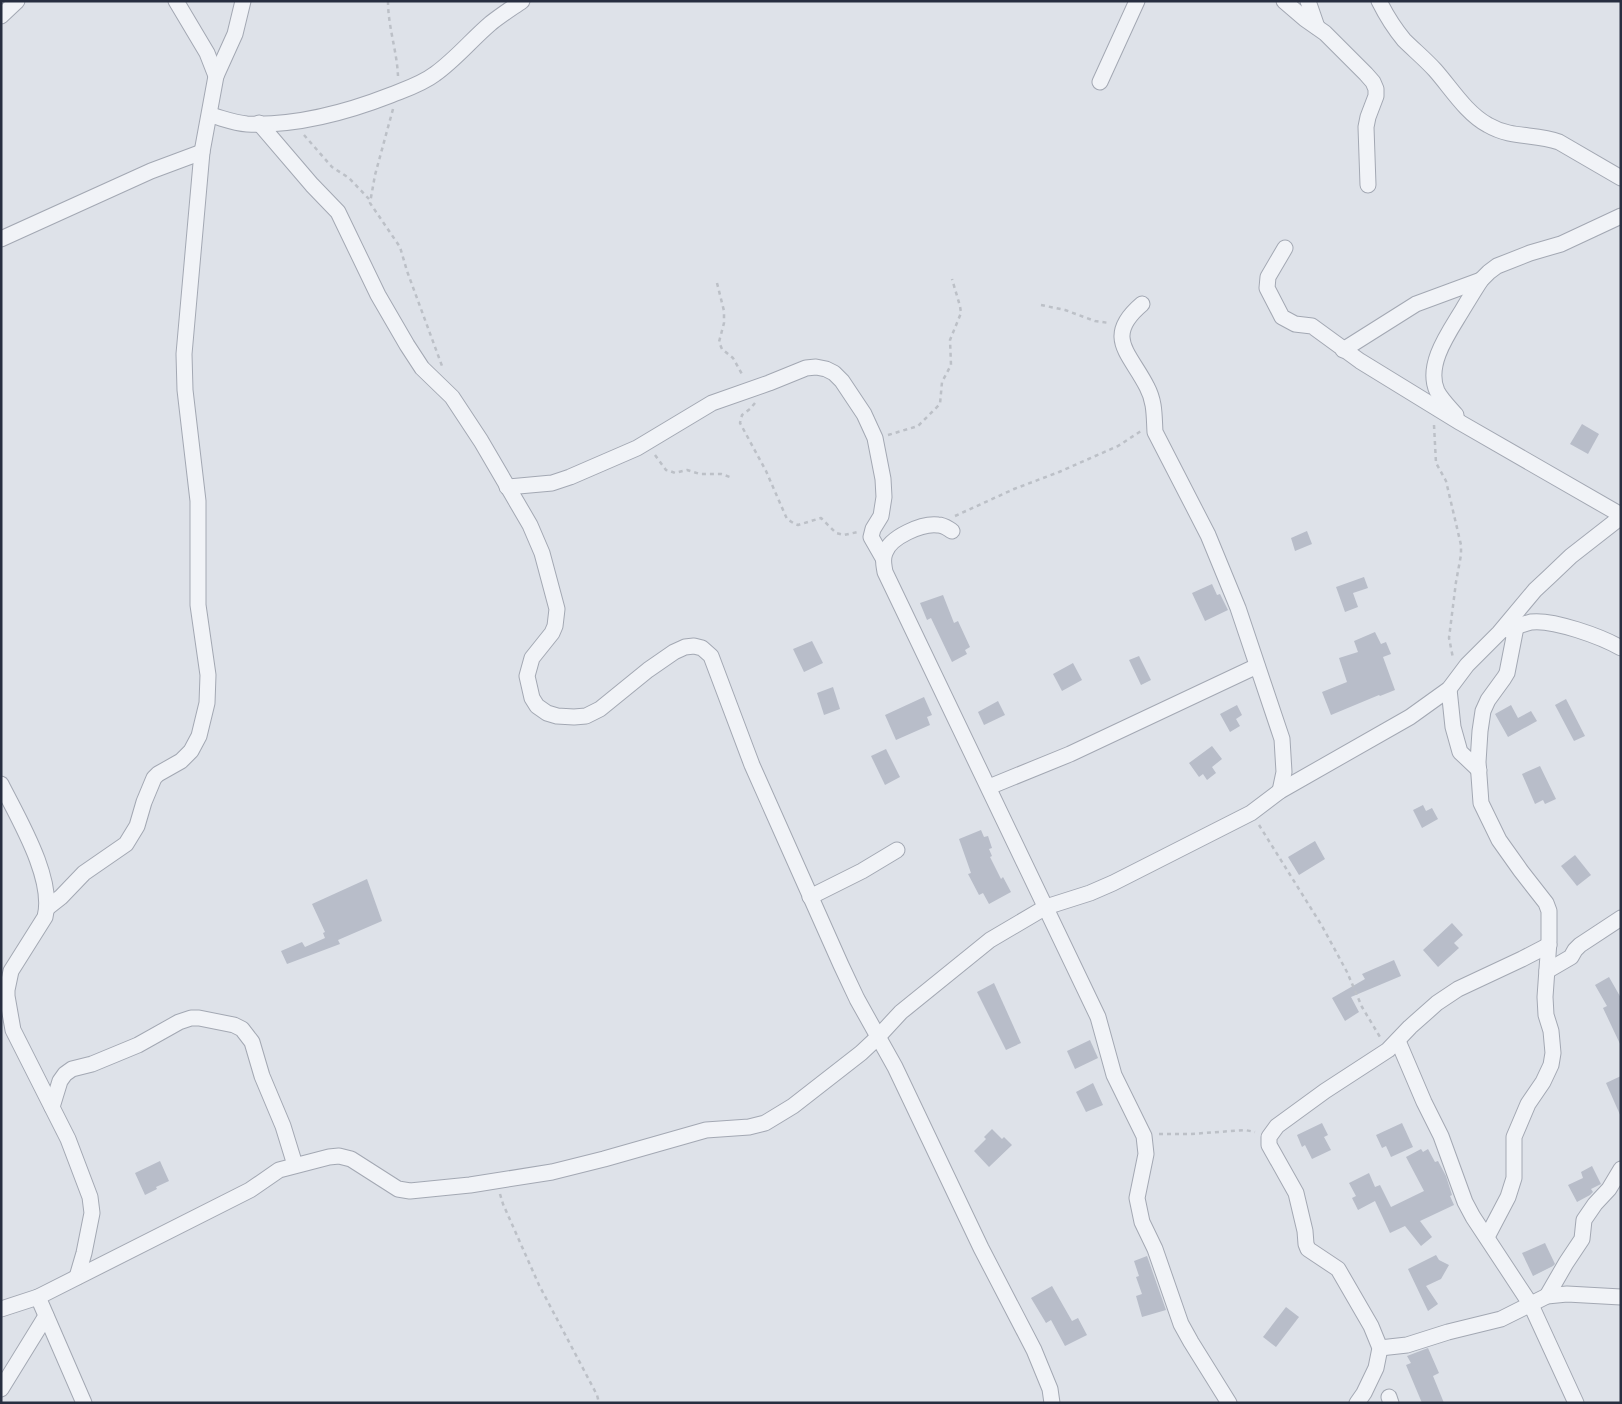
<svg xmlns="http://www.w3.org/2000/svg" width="1622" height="1404" font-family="'Exo 2',sans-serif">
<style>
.building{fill:#b8bdc9}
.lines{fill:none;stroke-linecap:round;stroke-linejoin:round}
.street-casing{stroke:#a3a8b3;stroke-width:17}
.path{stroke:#bcc0c7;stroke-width:2.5;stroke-dasharray:4 4;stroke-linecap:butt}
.street{stroke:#f1f3f7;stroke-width:15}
</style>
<rect width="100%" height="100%" fill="#dee2e9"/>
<g class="building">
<polygon points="1582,424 1599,434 1588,454 1570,444"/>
<polygon points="1307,531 1312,544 1295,551 1291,538"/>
<polygon points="1364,577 1368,588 1353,593 1358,607 1345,612 1336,587"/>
<polygon points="1212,584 1217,595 1220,594 1228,610 1205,621 1192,593"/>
<polygon points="943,595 954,623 958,621 970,647 965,650 967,654 952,662 931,618 927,620 920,603"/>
<polygon points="1375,632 1381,644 1386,642 1391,654 1383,657 1395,690 1380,696 1379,695 1331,715 1322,692 1347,682 1339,658 1358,652 1354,641"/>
<polygon points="812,641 823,663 804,672 793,649"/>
<polygon points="1139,656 1151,680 1141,685 1129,660"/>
<polygon points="1073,663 1082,680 1062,691 1053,674"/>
<polygon points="833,687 840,709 824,715 817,693"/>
<polygon points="924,697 932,715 927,717 930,725 896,740 885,715"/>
<polygon points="1566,699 1585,736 1574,741 1555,705"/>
<polygon points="998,701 1005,715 984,725 978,712"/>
<polygon points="1237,705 1242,715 1236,719 1240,726 1230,732 1220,714"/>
<polygon points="1511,705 1518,718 1531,711 1537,721 1508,737 1495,714"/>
<polygon points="1212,746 1222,759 1212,767 1216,773 1207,780 1203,774 1199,777 1189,763"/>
<polygon points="886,749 900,777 885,785 871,756"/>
<polygon points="1540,766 1556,799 1545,804 1543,800 1535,804 1522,774"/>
<polygon points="1423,805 1426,811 1432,808 1438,819 1422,828 1413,810"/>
<polygon points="981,830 984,837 988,836 992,848 989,849 992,856 990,857 1001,879 1003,877 1011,892 989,904 983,893 979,895 968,874 971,873 959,839"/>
<polygon points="1315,841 1325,859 1299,875 1288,857"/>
<polygon points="1575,855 1591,875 1577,886 1561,866"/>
<polygon points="367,879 382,921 338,940 340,944 287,964 281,951 302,942 305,947 325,938 323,933 325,932 312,904"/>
<polygon points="1452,923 1463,935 1454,943 1459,948 1438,967 1423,950"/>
<polygon points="1394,960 1401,976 1351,997 1359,1012 1345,1021 1332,998 1365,979 1362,974"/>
<polygon points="1609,977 1621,998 1621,1046 1603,1008 1607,1006 1595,985"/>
<polygon points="994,983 1021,1043 1006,1050 977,992"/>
<polygon points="1090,1040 1098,1058 1075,1069 1067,1051"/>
<polygon points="1621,1076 1621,1117 1606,1083"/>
<polygon points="1093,1083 1103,1105 1086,1112 1076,1092"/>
<polygon points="1322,1123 1328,1135 1324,1137 1331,1150 1312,1159 1305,1145 1302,1147 1297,1135"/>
<polygon points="1402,1123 1413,1147 1391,1157 1386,1146 1382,1148 1376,1135"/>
<polygon points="992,1129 1002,1139 1004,1137 1012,1145 989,1167 974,1151 986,1139 984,1137"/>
<polygon points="1421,1149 1423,1152 1428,1149 1435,1162 1438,1161 1446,1176 1452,1195 1450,1196 1454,1205 1420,1221 1432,1237 1421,1246 1405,1226 1390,1233 1375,1201 1358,1210 1352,1198 1356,1196 1349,1183 1369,1173 1375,1187 1380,1185 1391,1207 1424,1191 1406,1157"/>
<polygon points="160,1161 169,1181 156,1187 157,1189 145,1195 135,1173"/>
<polygon points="1592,1166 1601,1184 1591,1189 1593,1192 1590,1195 1577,1202 1568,1185 1583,1178 1581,1172"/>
<polygon points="1545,1243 1555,1264 1553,1266 1533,1276 1522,1253"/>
<polygon points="1436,1255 1439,1260 1449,1265 1441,1279 1426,1286 1438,1304 1428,1311 1408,1269"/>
<polygon points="1147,1256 1166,1310 1142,1317 1136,1296 1142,1294 1136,1277 1139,1276 1134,1261"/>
<polygon points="1052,1286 1072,1321 1078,1318 1087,1335 1065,1346 1051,1320 1046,1323 1031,1298"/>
<polygon points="1286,1307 1299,1317 1276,1347 1263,1337"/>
<polygon points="1428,1348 1439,1373 1433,1376 1444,1403 1422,1403 1406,1365 1411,1363 1407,1356"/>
</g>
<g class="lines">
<defs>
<g id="street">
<polyline points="176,1 207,53 216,76"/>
<polyline points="1284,1 1305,19 1325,33 1366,74 1373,82 1376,89 1376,96 1368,117 1366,127 1368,185"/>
<polyline points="1308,1 1317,27"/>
<path d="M 1379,1 C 1386,15 1394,28 1404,40 C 1414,50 1425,59 1435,70 C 1451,88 1466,113 1488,125 C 1512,139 1535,133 1559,142 L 1621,178"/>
<polyline points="1,16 17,1"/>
<polyline points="1100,82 1137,1"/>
<path d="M 210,115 C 222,118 234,123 247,124 C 296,126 345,113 391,95 C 406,89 422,84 435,74 C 456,59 472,39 491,23 C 501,15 512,8 522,1"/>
<polyline points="259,123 312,185 338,212 378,295 407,345 422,368 452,397 481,441 530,525 542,553 557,609 555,626 552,633 532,658 527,676 532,698 537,706 547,713 557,716 574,717 586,716 600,709 648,670 674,652 685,647 694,646 702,648 711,656 752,765 841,965 857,999 895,1067 981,1248 1034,1350 1050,1389 1052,1403"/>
<polyline points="1,239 151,171 202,152"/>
<polyline points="1285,248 1268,277 1267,288 1282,317 1295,324 1312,326 1360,361 1461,423 1621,515"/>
<path d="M 1142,304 C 1103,337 1130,353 1147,387 C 1155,402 1154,416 1155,432 L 1208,535 L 1238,608 L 1282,739 L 1284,772 L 1280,791"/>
<polyline points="1343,350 1416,304 1481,280"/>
<path d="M 1456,415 C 1450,408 1441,399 1437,391 C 1425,364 1450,331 1463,309 C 1469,299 1475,289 1481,280 L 1489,272 L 1497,266 L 1530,253 L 1561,244 L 1621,216"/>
<polyline points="507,487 552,483 570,477 637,448 712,403 769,383 806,368 816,367 826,369 834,373 842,381 864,414 875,438 883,479 884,497 881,516 873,529 871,537 883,558"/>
<path d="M 952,531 C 947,528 944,525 938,525 C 922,523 890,537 885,553 C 882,560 884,565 885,572 L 1098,1017 L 1114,1075 L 1144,1136 L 1146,1154 L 1137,1198 L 1142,1222 L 1155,1249 L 1181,1324 L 1191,1342 L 1229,1403"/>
<path d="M 1508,630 C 1515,627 1523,624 1531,622 C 1553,619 1602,637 1621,648"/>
<polyline points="1449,689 1453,727 1460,752 1479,770"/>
<path d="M 1,784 C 18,818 55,879 45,917 L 11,971 L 7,990 L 7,996 L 13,1030 L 68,1139 L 90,1197 L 92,1213 L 84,1253 L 77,1277"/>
<polyline points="989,787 1070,754 1257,666"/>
<polyline points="810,897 862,871 897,850"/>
<polyline points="47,908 61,897 84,873 126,844 137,826 144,802 154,778 158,774 181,761 191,751 199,736 207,703 208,675 198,605 198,501 185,390 184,354 202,152 216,76 235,34 243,1"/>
<polyline points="1547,971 1571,957 1575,950 1580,945 1621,918"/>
<polyline points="1398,1041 1424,1102 1441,1136 1465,1202 1473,1217 1531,1305 1576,1403"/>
<polyline points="52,1107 60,1081 65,1074 72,1069 92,1064 138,1045 179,1022 191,1018 199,1018 234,1025 242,1029 252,1042 262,1076 283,1126 295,1165"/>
<polyline points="1487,1237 1508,1197 1514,1178 1514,1137 1528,1104 1543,1082 1551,1065 1553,1053 1551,1031 1546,1015 1545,997 1549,941 1549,911 1546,903 1521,871 1499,840 1481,803 1478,762 1480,731 1483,711 1488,700 1504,678 1507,673 1516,627"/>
<polyline points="1547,1296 1566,1263 1582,1239 1584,1220 1595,1204 1609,1189 1621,1169"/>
<polyline points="38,1297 84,1403"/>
<polyline points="1,1309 38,1297 250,1190 279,1170 329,1157 339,1156 351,1159 398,1189 410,1191 470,1185 552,1172 604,1159 706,1130 749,1127 765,1123 793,1106 861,1053 877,1038 901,1012 990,940 1046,907 1090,893 1113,883 1251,813 1280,791 1410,717 1449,689 1467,665 1499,633 1535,590 1550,576 1571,556 1621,517"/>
<polyline points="1380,1348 1407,1345 1448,1332 1501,1319 1547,1296 1567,1294 1621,1297"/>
<polyline points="1,1389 46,1316"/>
<polyline points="1389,1397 1391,1403"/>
<polyline points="1357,1403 1364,1393 1376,1368 1380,1348 1371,1326 1338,1269 1308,1249 1306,1244 1305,1231 1296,1193 1269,1145 1269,1137 1277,1126 1325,1091 1388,1050 1410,1027 1437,1003 1458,989 1522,959 1549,945"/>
</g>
</defs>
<use href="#street" class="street-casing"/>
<g class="path">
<path d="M 388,1 C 388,27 397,51 398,76"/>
<polyline points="393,109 375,175 370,203 400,247 407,271 442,366"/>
<polyline points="304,135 332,167 349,178 369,199"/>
<polyline points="717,283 724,311 724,323 719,342 722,349 733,358 743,376"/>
<polyline points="1041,305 1065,310 1095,321 1109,323"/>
<polyline points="755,403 750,409 742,415 740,423 766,471 787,519 795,524 798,525 821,518 836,533 844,535 858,532"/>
<polyline points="1434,425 1436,463 1446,481 1461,545 1461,555 1456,582 1449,638 1453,658"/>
<polyline points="888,435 918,426 940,404 942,382 951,365 950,340 961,313 960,306 952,279"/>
<polyline points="655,455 666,470 670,471 675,473 687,470 700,474 721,474 730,477"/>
<polyline points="955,516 1014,489 1059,472 1118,446 1141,431"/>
<polyline points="1259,825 1322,926 1347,972 1362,1007 1380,1037"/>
<polyline points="1159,1134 1191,1134 1245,1130 1255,1132"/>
<polyline points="500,1194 503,1204 539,1285 597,1395 599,1403"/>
</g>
<use href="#street" class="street"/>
</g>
<rect width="1622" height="1404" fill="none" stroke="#272e40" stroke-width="5"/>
</svg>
